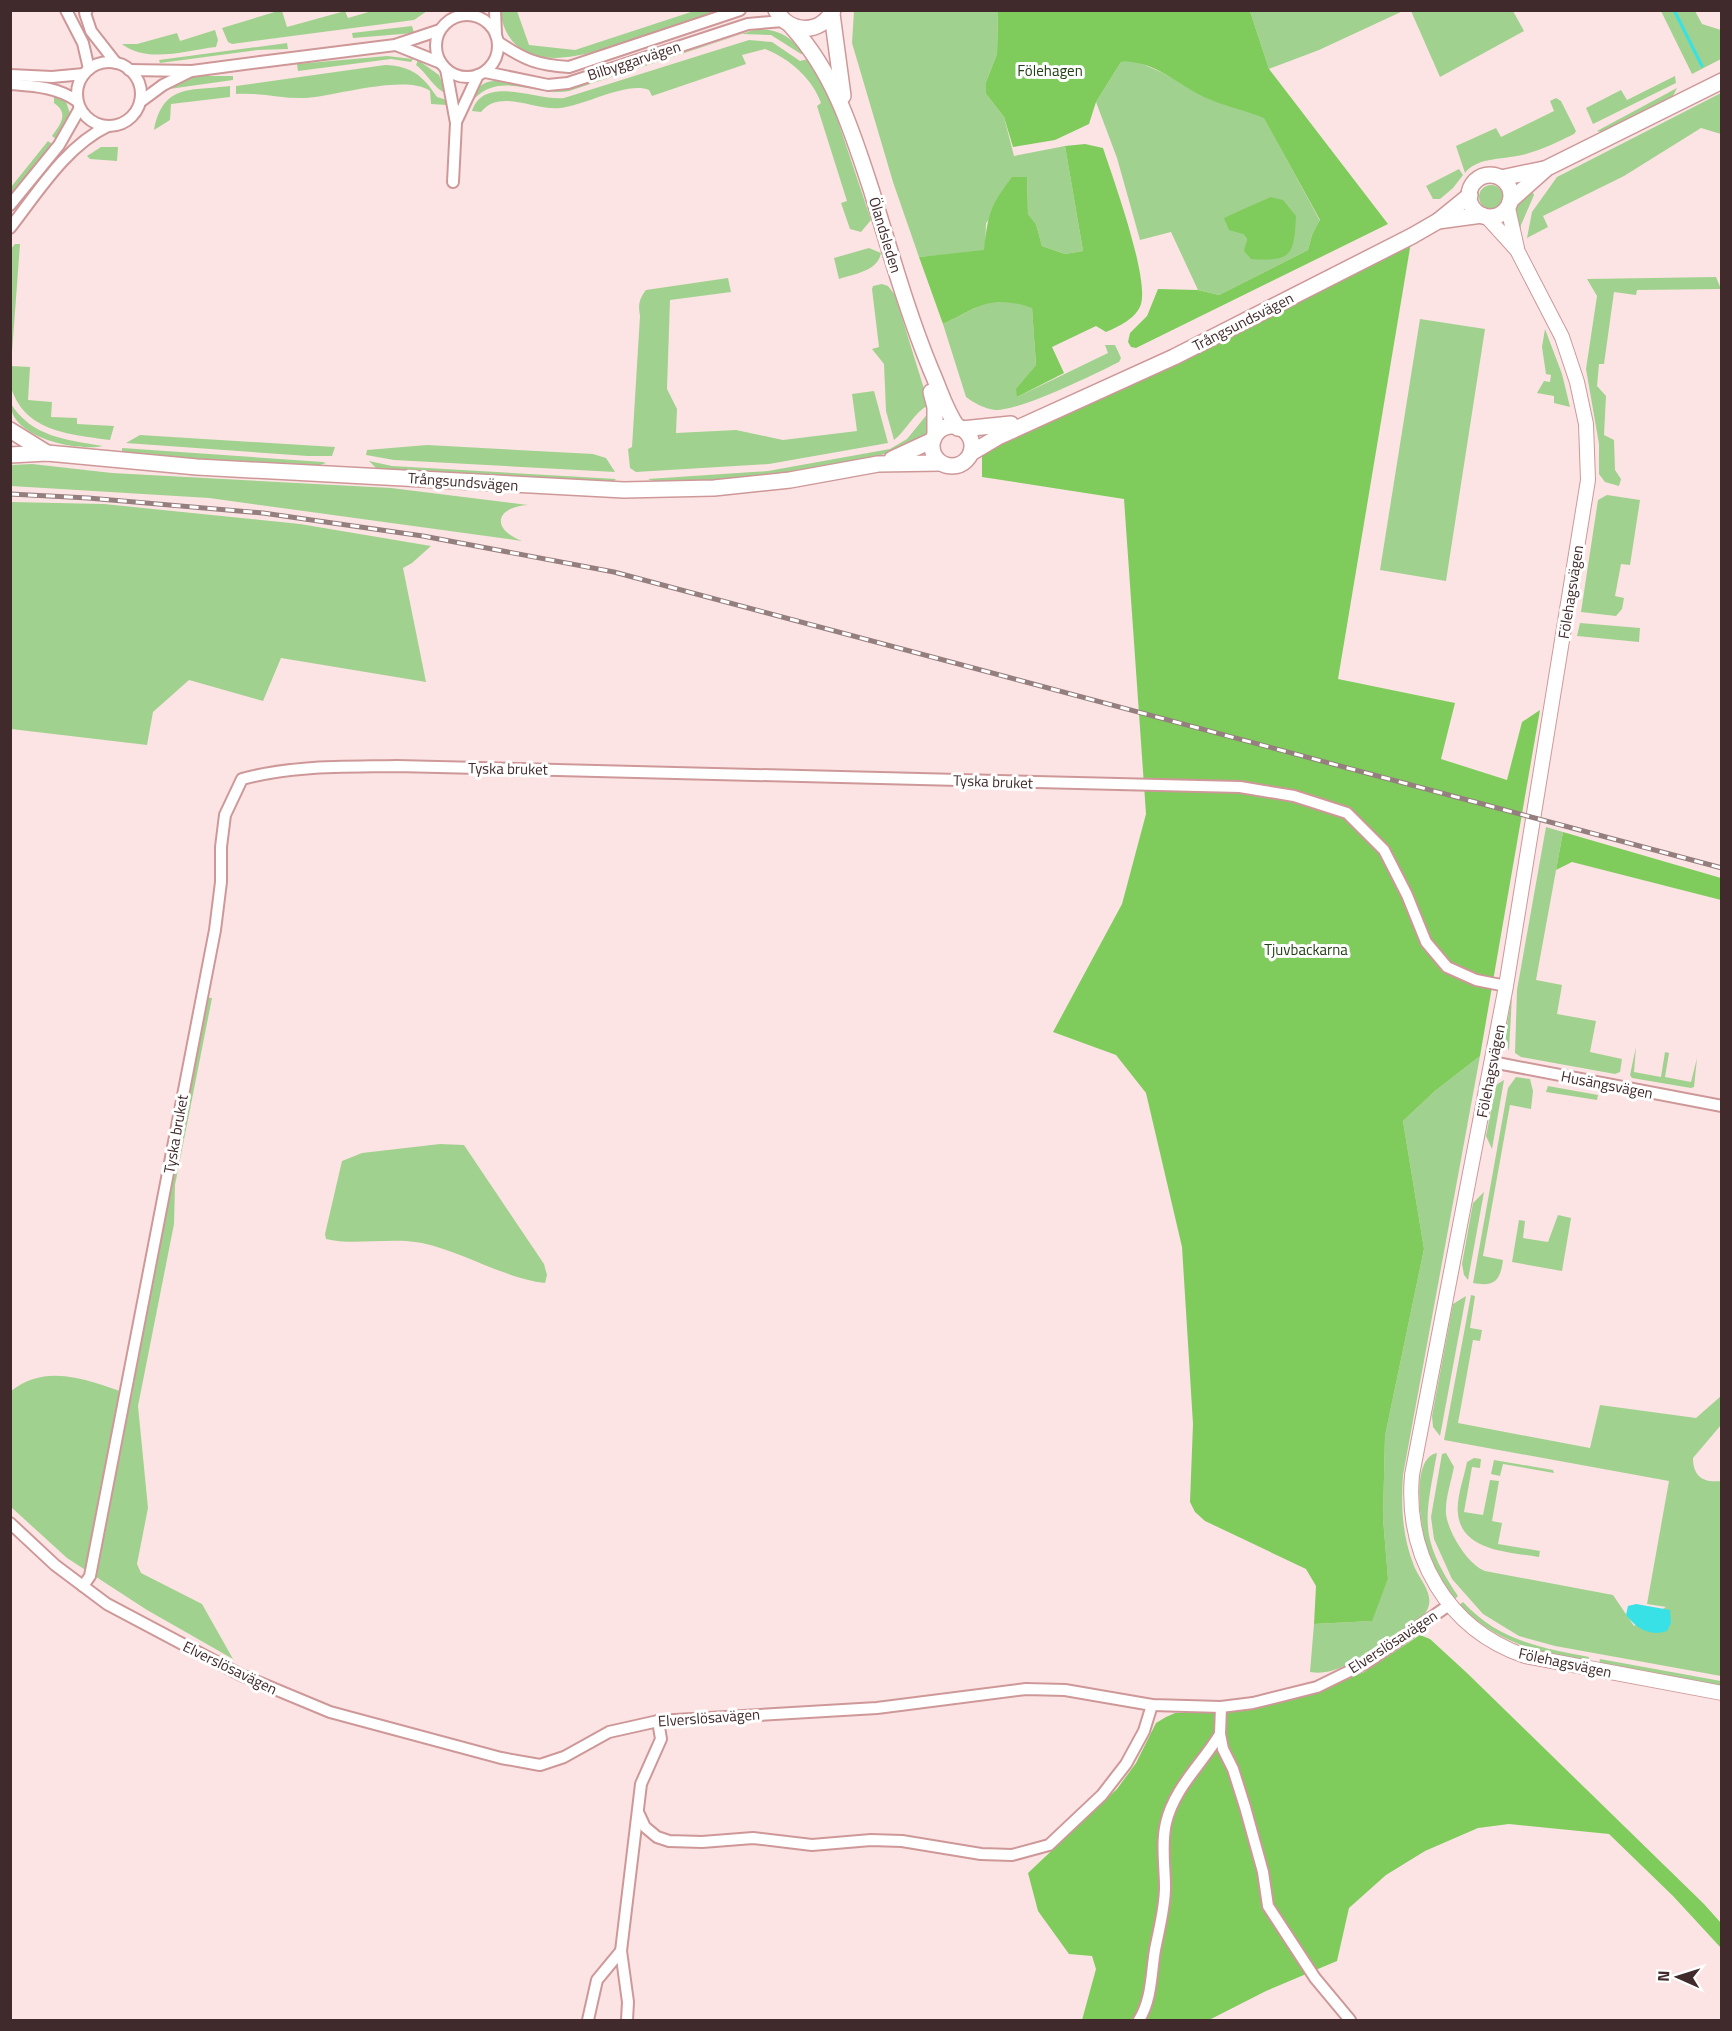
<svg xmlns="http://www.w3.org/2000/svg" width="1732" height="2031" font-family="'Titillium Web',sans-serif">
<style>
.green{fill:#a1d18e;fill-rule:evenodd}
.forest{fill:#7fcc5d}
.water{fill:#38e1e5}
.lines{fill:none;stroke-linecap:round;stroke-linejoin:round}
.stream{stroke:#38e1e5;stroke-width:3}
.minor-casing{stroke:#ce9899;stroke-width:14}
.tertiary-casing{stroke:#ce9899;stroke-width:16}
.secondary-casing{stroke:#ce9899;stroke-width:18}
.minor{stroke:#fff;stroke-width:10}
.tertiary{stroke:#fff;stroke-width:14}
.secondary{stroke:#fff;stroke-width:15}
.rail-casing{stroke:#957e7e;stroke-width:5}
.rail{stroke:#fff;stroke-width:3;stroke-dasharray:9;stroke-linecap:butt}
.labels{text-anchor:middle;stroke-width:6;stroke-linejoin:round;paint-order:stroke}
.street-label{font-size:15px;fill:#402a2b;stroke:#fff}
.park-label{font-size:15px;fill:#234115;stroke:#fff}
</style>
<rect width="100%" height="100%" fill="#fce4e4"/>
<g class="green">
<polygon points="278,11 282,11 287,27 345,11 348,18 372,11 427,11 414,20 232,44 228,42 222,28"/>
<path d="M 500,11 L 517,11 L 529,45 L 575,50 L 694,11 L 722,11 C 694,20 666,29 638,38 C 593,53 512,85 500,11 Z"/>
<polygon points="854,11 998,11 997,54 986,82 986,94 1004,117 1014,156 1065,146 1083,251 1065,254 1042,246 1036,224 1028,214 1027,177 986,223 985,251 919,257 893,182 852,43"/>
<polygon points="1250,11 1403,11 1319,50 1269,69"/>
<polygon points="1411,11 1513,11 1524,31 1440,77"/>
<polygon points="1661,11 1695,11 1702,24 1721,30 1721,59 1692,74"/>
<polygon points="412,26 414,33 353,38 352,33"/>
<path d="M 757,29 C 780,29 791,37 805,54 L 801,54 L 771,35 L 742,34 L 569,91 C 536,97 502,71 475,98 L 472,97 C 486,68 516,86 540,90 C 550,92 559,91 569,89 Z"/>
<path d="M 215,30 L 218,40 L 216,47 C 187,50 147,64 122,44 L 137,44 L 177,33 L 180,41 Z"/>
<path d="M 749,40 L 772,42 L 800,61 L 812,58 L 823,76 L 871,220 L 861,232 L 850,229 L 841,203 L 847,201 L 817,106 L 821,103 C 813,80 791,59 765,49 L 742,55 L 746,64 L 652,96 L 649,90 C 627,81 584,106 560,108 C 535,111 500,88 481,112 L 472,111 C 484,74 538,101 564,98 Z"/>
<polygon points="287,43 288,49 257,50 160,63 159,60"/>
<polygon points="387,56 413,59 411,62 391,59 298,71 297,64"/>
<path d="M 418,60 L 439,75 L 446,93 C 436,91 426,72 416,65 Z"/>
<path d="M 1136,61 L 1163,73 L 1209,99 L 1264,117 L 1320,221 L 1312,235 L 1308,250 L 1219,295 L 1198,290 L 1171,232 L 1140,240 L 1117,158 L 1096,102 L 1121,62 ZM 1270,197 L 1246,245 L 1247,239 L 1243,234 L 1251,206 Z"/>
<path d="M 385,65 C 412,66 423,76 437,97 L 447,100 L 447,105 L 431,104 L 430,91 C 406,74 336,96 306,98 C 282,99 259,92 236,94 L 236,86 Z"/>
<polygon points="194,76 233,76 233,80 169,89 168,87"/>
<polygon points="1675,76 1676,83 1593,124 1586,108 1621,90 1627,100"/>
<path d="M 230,86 L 230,97 L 171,104 L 170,120 L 154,130 C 163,83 191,91 230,86 Z"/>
<polygon points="1677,88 1673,96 1601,132 1597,131"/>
<polygon points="1721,93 1721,134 1701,128 1624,176 1543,216 1548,227 1527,238 1532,212 1557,177"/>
<path d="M 54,96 L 66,102 L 70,113 L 56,139 L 52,136 C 61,124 69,113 54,103 Z"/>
<path d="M 1556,98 L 1561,101 L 1576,131 L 1574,134 C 1558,142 1543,149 1526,154 C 1506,160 1478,156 1465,173 L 1456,146 L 1496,128 L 1501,137 L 1554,111 L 1550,101 Z"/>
<polygon points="48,141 52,144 11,195 11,187"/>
<polygon points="101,147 118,147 117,161 90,159 87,156"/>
<polygon points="1459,169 1463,175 1453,188 1440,199 1433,199 1426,186"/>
<circle cx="1491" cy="197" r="12"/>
<polygon points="1532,190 1534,195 1521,225 1520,235 1516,208"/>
<path d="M 15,244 L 20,244 L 11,366 L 30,367 L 28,400 L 52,402 L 51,417 L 77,418 L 77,424 L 114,426 L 110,440 C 68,434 23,432 10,384 L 10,250 Z"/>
<path d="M 869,248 L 881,253 C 878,271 854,274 839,279 L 834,258 Z"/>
<polygon points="1716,277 1721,289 1637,290 1636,295 1614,292 1604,364 1599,364 1597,386 1606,396 1604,435 1614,440 1615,470 1621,479 1619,486 1605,482 1599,474 1599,444 1586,369 1597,296 1587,279"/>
<path d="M 728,278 L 731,292 L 670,300 L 667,389 L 677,409 L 676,433 L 736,430 L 783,440 L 857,431 L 852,394 L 874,391 L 888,443 L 769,464 L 636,472 L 630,468 L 628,449 L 632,447 L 640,316 C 638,305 639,299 646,290 Z"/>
<path d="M 882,284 L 888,286 L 895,295 L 929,405 C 914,412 907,430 894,440 L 886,411 L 884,364 L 872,349 L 879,347 L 872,289 L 873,286 Z"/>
<path d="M 989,301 L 1009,301 L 1032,307 L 1036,365 L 1017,389 L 1017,397 L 1108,353 L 1105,345 L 1115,345 L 1121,358 L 1119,362 C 1093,375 1022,410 996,410 C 985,409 974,403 966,397 L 943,324 Z"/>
<polygon points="1420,319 1485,329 1446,581 1380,570"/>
<polygon points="1545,329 1562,374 1570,407 1554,403 1554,396 1537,393 1544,381 1550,382 1551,375 1546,374 1542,347"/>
<path d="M 11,404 C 32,437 67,440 103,446 C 77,452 10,437 11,404 Z"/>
<path d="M 929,412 C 929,424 929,434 919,441 C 891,462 676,494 648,479 L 768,471 L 890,449 L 907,439 Z"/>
<polygon points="140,435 335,447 332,456 308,456 126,443"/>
<polygon points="427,445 593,454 606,458 615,472 394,460 366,455 367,450"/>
<polygon points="122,448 323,462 326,463 317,466 122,454"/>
<polygon points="369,461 392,466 616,479 612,483 377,469"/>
<path d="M 32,464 L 112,473 L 391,488 L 528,505 C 495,507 491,529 522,541 L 209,498 L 11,486 L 11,465 Z"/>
<polygon points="1607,495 1640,500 1630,565 1621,564 1615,596 1624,598 1622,609 1616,616 1581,612 1598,500"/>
<polygon points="11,502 104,504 300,524 431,546 412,563 403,568 426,682 281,658 263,701 189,680 153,712 147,745 11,729"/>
<polygon points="1580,623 1640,628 1639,642 1577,636"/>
<polygon points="1546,827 1563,832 1536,980 1562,985 1557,1014 1596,1021 1590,1052 1622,1059 1620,1072 1615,1074 1521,1057 1515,1053 1517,990"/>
<polygon points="1512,995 1509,1051 1505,1037"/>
<path d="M 202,997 L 212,998 L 175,1185 L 174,1224 L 138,1406 L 148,1508 L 137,1564 L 141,1573 L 202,1604 L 233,1659 L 147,1610 L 67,1558 L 11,1507 L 11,1391 C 48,1361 93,1382 132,1395 Z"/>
<polygon points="1636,1047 1634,1072 1661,1077 1665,1052 1669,1053 1665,1077 1691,1082 1697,1058 1694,1087 1691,1088 1632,1078 1630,1075"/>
<path d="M 1480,1056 L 1403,1475 C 1401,1506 1402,1536 1414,1566 C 1419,1579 1434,1593 1428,1608 C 1423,1623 1387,1642 1374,1650 C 1353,1661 1334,1676 1310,1672 L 1314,1624 L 1371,1621 L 1388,1579 L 1383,1518 L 1385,1436 L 1424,1249 L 1403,1121 L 1435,1091 Z"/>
<path d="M 1516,1077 L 1530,1079 L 1533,1091 L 1531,1109 L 1510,1105 L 1483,1256 L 1503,1260 C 1500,1281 1495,1287 1473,1283 L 1508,1088 Z"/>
<polygon points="1504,1080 1492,1149 1486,1136 1496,1085"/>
<polygon points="1548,1086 1598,1095 1597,1100 1546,1092"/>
<path d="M 440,1144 L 464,1145 L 544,1264 L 547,1275 L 545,1283 C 503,1278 464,1252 422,1243 C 391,1237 352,1246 326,1239 L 325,1234 L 342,1161 L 362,1153 Z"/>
<polygon points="1484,1192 1468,1280 1464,1275 1462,1264 1473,1203"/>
<polygon points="1558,1215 1571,1218 1562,1271 1512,1262 1519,1220 1525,1221 1523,1238 1548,1242"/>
<path d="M 1471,1295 L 1475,1296 L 1470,1328 L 1482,1330 L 1480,1341 L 1473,1340 L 1458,1423 L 1590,1448 L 1600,1405 L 1696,1418 L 1721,1396 L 1721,1425 L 1693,1458 C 1693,1477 1704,1483 1721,1481 L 1721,1676 L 1555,1646 L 1519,1636 L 1483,1614 L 1452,1579 L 1434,1539 L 1431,1517 L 1442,1454 L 1446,1453 L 1454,1467 C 1451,1482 1445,1499 1446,1514 C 1448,1532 1468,1565 1485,1571 L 1613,1595 L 1634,1626 L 1666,1607 L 1647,1604 L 1669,1481 L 1444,1440 Z"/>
<polygon points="1466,1296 1440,1436 1433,1427 1432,1416 1453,1304"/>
<path d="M 1437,1453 C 1425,1520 1418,1536 1458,1596 L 1455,1599 C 1444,1584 1434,1569 1428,1551 C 1421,1531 1409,1458 1437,1453 Z"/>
<path d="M 1474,1458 L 1481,1459 L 1480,1468 L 1472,1467 L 1464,1512 L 1483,1515 L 1490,1480 L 1499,1481 L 1492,1521 L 1502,1523 L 1498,1544 L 1540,1551 L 1539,1557 C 1511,1552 1462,1552 1458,1514 C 1456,1498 1464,1478 1467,1462 Z"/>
<polygon points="1494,1460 1553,1470 1554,1473 1503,1464 1500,1476 1491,1474"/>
<path d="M 1463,1602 C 1498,1640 1540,1648 1589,1657 L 1588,1662 C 1535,1651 1499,1644 1459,1605 Z"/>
<polygon points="1600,1659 1721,1681 1721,1686 1599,1664"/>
</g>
<g class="forest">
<path d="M 998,11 L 1250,11 L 1269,69 L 1388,224 L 1136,348 L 1131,347 L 1128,342 L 1130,333 L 1147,316 L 1158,289 L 1198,290 L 1219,295 L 1308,250 L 1312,235 L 1320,220 L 1264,118 C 1247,111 1228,107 1211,100 C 1180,88 1155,59 1121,62 L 1096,102 L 1089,124 L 1055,140 L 1013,147 L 1004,117 L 986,94 L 986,82 L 997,54 Z"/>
<path d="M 1085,144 L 1103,148 C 1113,178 1149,277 1141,304 C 1137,318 1118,327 1106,332 L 1096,326 L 1052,347 L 1064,373 L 1017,397 L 1016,389 L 1036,365 L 1032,308 C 990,294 980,306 943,324 L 919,257 L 984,250 C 988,214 990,206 1012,177 L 1027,177 L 1028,214 L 1036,224 L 1042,246 L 1065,254 L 1083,251 L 1065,146 Z"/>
<path d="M 1270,197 L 1283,200 L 1296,216 C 1294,254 1293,262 1251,259 L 1244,251 L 1247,239 L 1243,234 L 1229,230 L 1224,218 Z"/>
<polygon points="1412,236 1338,679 1455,703 1441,759 1507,780 1522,722 1540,710 1480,1056 1435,1091 1403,1121 1424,1249 1385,1436 1383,1518 1388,1579 1372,1621 1314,1624 1316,1586 1306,1569 1205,1521 1195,1512 1190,1502 1193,1424 1182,1247 1146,1093 1116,1055 1053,1032 1122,904 1146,814 1124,499 982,477 982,449"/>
<polygon points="1563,832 1721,878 1721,900 1572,862 1556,870"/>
<polygon points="1420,1635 1430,1639 1467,1673 1704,1904 1721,1923 1721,1948 1673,1896 1609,1834 1509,1824 1478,1828 1425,1851 1386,1875 1349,1908 1337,1961 1266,1991 1209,2020 1082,2020 1096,1969 1092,1956 1069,1954 1038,1911 1028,1873 1117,1789 1136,1763 1156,1723 1166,1717 1175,1713 1235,1712 1308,1696 1364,1672"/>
</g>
<path class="water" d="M 1636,1604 L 1670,1610 L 1671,1623 L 1667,1631 C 1650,1637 1636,1628 1626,1615 L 1628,1606 Z"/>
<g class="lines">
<polyline class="stream" points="1674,10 1702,66"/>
<defs>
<g id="minor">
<polyline points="66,10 83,43 89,69"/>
<polyline points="87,10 85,13 91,31 116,63"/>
<polyline points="495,10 496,35"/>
<circle cx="467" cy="46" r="31"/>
<path d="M 498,42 C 525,60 537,65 569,67 L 740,10"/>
<polyline points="396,45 441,63"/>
<circle cx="109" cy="94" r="32"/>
<polyline points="446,69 456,123 453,182"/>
<polyline points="129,70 192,71 260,62 395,45 440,30"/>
<polyline points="485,72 548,85 568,83 748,24 783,21"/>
<polyline points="10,75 52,77 84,74"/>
<path d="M 10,84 C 34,86 57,87 77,101"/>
<polyline points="140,102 163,85 191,71"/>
<polyline points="457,120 478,75"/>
<polyline points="10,205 59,145 80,108"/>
<path d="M 10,228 C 38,192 66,146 108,126"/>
<polyline points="1492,1062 1722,1106"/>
<polyline points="10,1523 55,1565 107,1604 241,1675 330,1712 501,1758 540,1765 564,1757 609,1732 658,1721 877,1708 1026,1689 1065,1690 1152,1705 1221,1707 1253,1703 1317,1687 1368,1662 1449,1605"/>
<path d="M 83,1586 L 90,1576 L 215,930 L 221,882 L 221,847 L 225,815 L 242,779 C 293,765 345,767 397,766 L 1240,787 L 1294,796 L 1347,813 L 1384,850 L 1407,895 L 1426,942 L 1447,967 L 1476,980 L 1506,986"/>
<polyline points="1221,1707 1220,1734 1223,1749 1233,1769 1245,1807 1263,1872 1268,1906 1315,1978 1350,2020"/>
<polyline points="638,1812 645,1827 657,1837 669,1841 702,1842 753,1838 812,1845 871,1840 902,1841 981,1854 1012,1855 1049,1845 1102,1795 1126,1764 1144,1731 1152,1705"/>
<polyline points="588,2020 597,1980 621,1951"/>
<polyline points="627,2020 628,2002 621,1951 641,1784 661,1739 658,1721"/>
<path d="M 1139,2020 C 1152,1999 1151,1974 1155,1950 C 1159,1929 1165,1908 1165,1887 C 1165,1866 1161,1844 1166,1823 C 1174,1788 1202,1764 1220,1734"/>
</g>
<g id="tertiary">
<polyline points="1508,208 1517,248"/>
<path d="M 1487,217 L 1517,250 L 1562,337 L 1577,382 L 1586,424 L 1588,480 L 1506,986 L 1412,1475 C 1405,1556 1447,1629 1525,1656 L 1722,1693"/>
</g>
<g id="secondary">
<path d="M 776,10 C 789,34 821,35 833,10"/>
<polyline points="832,14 843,96"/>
<path d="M 792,27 C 834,73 852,131 871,189 C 890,250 907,312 931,370 C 940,390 945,410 958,428"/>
<circle cx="1490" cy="196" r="21"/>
<polyline points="1501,178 1544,169"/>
<polyline points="1510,201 1547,168 1722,81"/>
<polyline points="1438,221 1482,215"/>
<polyline points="931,392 935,407 935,434"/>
<circle cx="952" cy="446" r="20"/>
<polyline points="962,429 1011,424"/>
<polyline points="10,430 47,453"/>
<polyline points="971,453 998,437 1174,357 1412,236 1438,221 1470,195"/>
<polyline points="10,455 47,453 197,467 624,490 714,488 790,480 878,464 940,463"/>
<polyline points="892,459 933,440"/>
</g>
</defs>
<use href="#minor" class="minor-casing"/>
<use href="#tertiary" class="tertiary-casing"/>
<use href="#secondary" class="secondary-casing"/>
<use href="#minor" class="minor"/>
<use href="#tertiary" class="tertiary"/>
<use href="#secondary" class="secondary"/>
<defs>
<polyline id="rail" points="10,494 88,498 263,513 423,536 614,572 1722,868"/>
</defs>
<use href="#rail" class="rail-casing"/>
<use href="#rail" class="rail"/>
</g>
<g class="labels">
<g class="street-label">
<text transform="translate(634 61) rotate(-18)" y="5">Bilbyggarvägen</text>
<text transform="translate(885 235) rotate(73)" y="5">Ölandsleden</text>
<text transform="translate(1243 322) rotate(-27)" y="5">Trångsundsvägen</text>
<text transform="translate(463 482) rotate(4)" y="5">Trångsundsvägen</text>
<text transform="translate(1571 592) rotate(-81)" y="5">Fölehagsvägen</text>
<text transform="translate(508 769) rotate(1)" y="5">Tyska bruket</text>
<text transform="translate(993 782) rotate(2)" y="5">Tyska bruket</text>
<text transform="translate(1491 1071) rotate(-79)" y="5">Fölehagsvägen</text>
<text transform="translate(1607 1085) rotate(11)" y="5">Husängsvägen</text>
<text transform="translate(176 1134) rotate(-80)" y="5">Tyska bruket</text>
<text transform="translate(1393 1642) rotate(-33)" y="5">Elverslösavägen</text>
<text transform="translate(1565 1663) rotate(12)" y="5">Fölehagsvägen</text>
<text transform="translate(230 1668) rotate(26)" y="5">Elverslösavägen</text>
<text transform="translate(709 1718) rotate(-4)" y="5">Elverslösavägen</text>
</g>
<g class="park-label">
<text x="1050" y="76">Fölehagen</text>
<text x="1306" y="955">Tjuvbackarna</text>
</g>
</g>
<rect width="1732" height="2031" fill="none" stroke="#402a2b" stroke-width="24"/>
<g transform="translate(1678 1977) rotate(273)" stroke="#ffffff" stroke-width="4.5" paint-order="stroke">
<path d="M0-4.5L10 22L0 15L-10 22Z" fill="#402a2b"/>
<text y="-9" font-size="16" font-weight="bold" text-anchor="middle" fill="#402a2b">N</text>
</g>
</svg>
